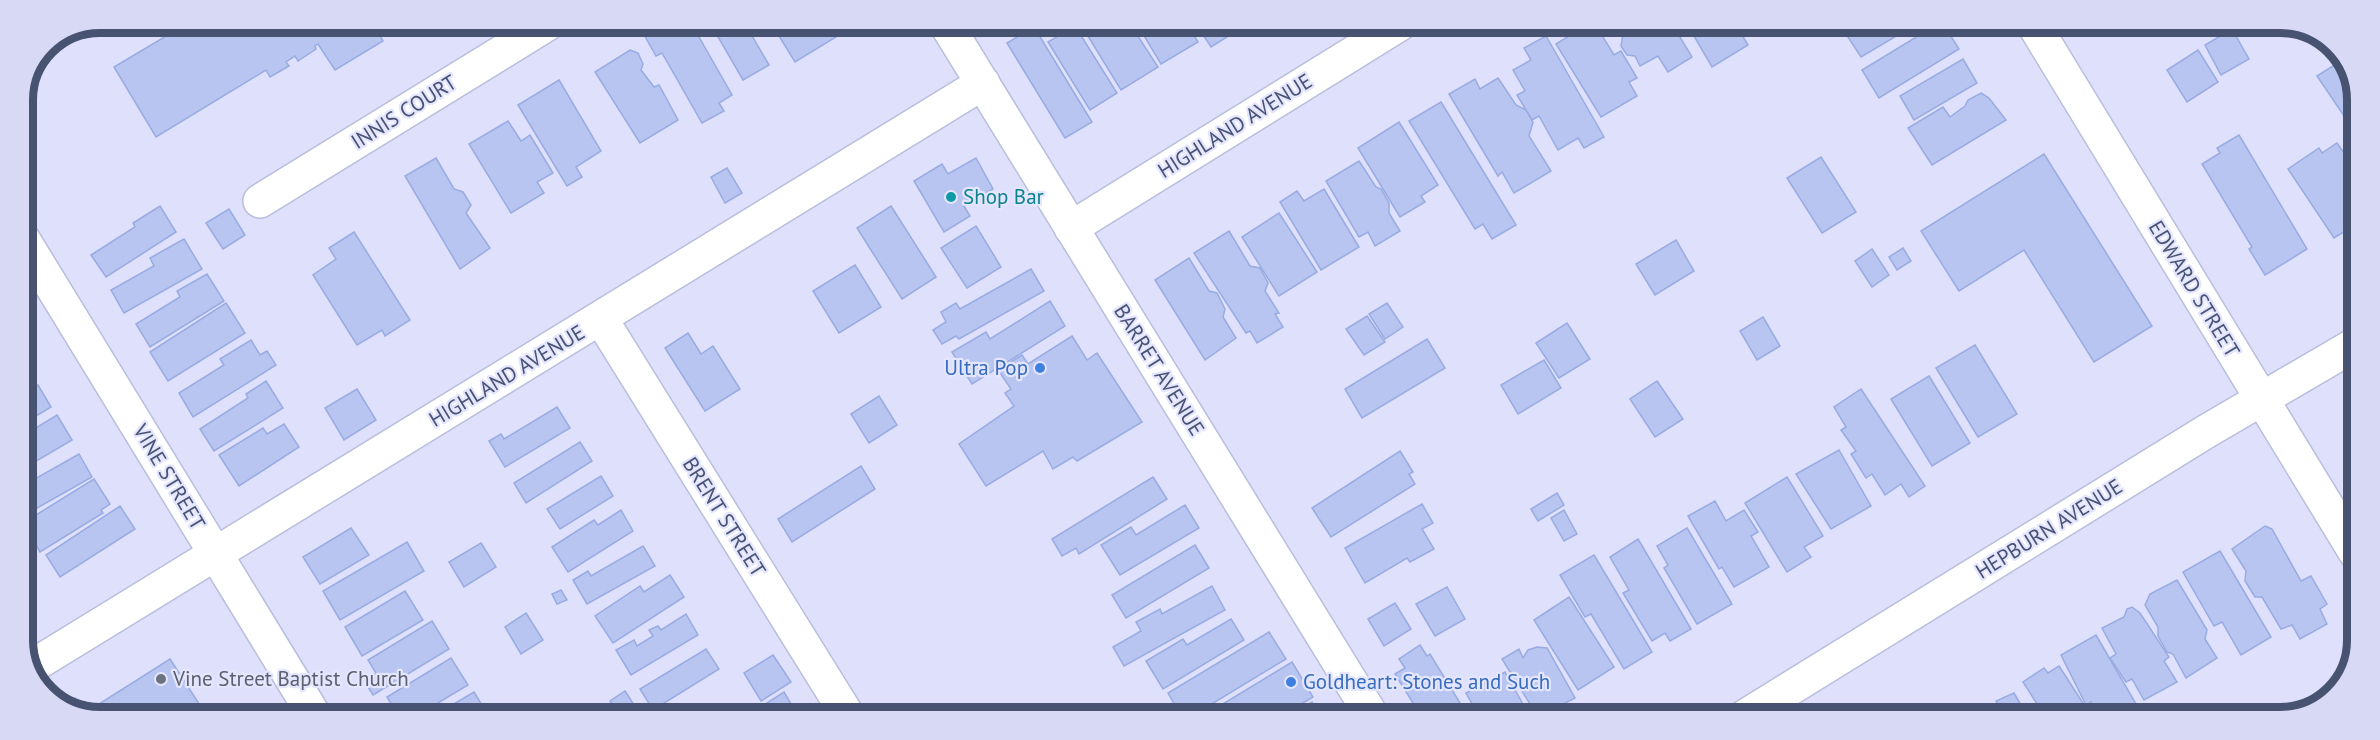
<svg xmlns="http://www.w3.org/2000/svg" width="2380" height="740" font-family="'PT Sans',sans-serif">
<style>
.building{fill:#b7c5f0;stroke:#98abe2;stroke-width:1.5}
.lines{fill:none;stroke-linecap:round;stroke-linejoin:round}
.minor-casing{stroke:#b9bedc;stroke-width:36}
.minor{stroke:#fff;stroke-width:33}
.culture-dot{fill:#0f9aa8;stroke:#e4e5ff;stroke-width:2}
.shop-dot{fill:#3f7fe0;stroke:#e4e5ff;stroke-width:2}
.worship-dot{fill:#6b7280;stroke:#e4e5ff;stroke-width:2}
.labels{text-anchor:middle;stroke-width:4.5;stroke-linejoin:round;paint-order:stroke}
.street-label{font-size:21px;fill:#485371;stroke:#e4e5ff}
.culture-label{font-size:21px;fill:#0d838f;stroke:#e4e5ff;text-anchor:start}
.shop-label{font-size:21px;fill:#366cbe;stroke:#e4e5ff;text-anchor:end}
.worship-label{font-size:21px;fill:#5b616d;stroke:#e4e5ff;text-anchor:start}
.rim{fill:none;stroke:#485371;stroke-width:8}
</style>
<rect width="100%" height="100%" fill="#dfe0fb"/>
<g class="building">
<polygon points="188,23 373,23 383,41 335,70 318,44 315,46 316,49 298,61 295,56 286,62 289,66 270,77 266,70 156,137 114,67"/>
<polygon points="656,23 691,23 732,95 719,103 724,111 702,123 662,53 656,56 642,31"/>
<polygon points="710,23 756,23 760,31 752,36 769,65 743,80"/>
<polygon points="771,23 853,23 854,26 795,62"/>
<polygon points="1101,24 1130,24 1158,67 1121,90 1086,33"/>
<polygon points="1137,24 1187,24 1198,42 1161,64"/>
<polygon points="1196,24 1227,24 1221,28 1227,37 1211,47"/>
<polygon points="1588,24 1595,24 1614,55 1621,51 1637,78 1629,82 1637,96 1601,117 1556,44"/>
<polygon points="1617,24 1672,24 1692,57 1668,72 1658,56 1640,66 1635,56 1627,55 1621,46 1623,34"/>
<polygon points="1687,24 1736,25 1748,45 1712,67"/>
<polygon points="1861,25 1915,25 1861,57 1846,34"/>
<polygon points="1936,25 1944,25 1959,49 1879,98 1862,70"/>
<polygon points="2113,25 2133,25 2123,31"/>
<polygon points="2141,25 2155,25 2145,31"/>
<polygon points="2277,25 2300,25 2283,36"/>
<polygon points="1075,26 1117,93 1090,110 1048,42"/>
<polygon points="1034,27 1092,122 1065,138 1007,43"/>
<polygon points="2232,29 2249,59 2221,75 2205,45"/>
<polygon points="1546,36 1604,137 1584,148 1578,138 1558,150 1539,116 1532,120 1517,95 1525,91 1513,70 1531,60 1524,48"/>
<polygon points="630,50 638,53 643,64 641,70 654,87 659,85 678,120 640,143 595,72"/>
<polygon points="2198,50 2218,82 2187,102 2167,70"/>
<polygon points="1963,59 1977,83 1914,120 1900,96"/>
<polygon points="2344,59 2357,95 2357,135 2317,76"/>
<polygon points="1498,78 1516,105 1526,110 1533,122 1529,136 1551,171 1514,193 1502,172 1498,176 1449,94 1475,79 1480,89"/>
<polygon points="559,80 601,151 576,167 582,177 567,186 518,105"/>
<polygon points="1981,93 1989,98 2006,120 1932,165 1908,128 1943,107 1950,117 1965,106 1968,100"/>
<polygon points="1441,102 1516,225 1492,239 1483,224 1475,229 1409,121"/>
<polygon points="508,121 521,141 530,135 553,173 537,182 544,193 511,213 469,144"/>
<polygon points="1399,122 1438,185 1421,196 1425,202 1400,217 1358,148"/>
<polygon points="2239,135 2307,249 2265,275 2249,249 2252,247 2202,164 2220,153 2217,148"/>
<polygon points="2337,143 2357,172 2357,224 2334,238 2288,169 2319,148 2322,153"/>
<polygon points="2044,154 2152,326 2094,362 2024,250 1959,291 1921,231"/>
<polygon points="1821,157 1856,212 1822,233 1787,178"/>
<polygon points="436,158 454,189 463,192 471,205 466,213 490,248 460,269 405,176"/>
<polygon points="976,158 993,189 964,206 970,216 944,232 914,181 942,164 948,174"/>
<polygon points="1359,161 1376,187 1381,189 1389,203 1389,213 1400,231 1375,246 1368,232 1359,237 1326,181"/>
<polygon points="727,168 742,193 725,203 711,177"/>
<polygon points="1324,189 1359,247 1321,270 1280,202 1297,191 1304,201"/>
<polygon points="160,206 176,232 106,277 91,255 135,227 133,223"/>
<polygon points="891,206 936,277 902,299 857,228"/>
<polygon points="229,209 245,235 223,249 206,223"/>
<polygon points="1279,213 1317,272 1279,296 1242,237"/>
<polygon points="976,226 1001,267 967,288 941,248"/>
<polygon points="1229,231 1250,266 1260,268 1268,283 1265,291 1279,313 1275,314 1283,327 1257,343 1250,331 1246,333 1194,253"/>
<polygon points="354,232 410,320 385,336 382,330 357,345 313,275 336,259 329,248"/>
<polygon points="184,239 202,269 124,313 111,290 154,266 150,258"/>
<polygon points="1676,240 1694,271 1655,295 1636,264"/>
<polygon points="1903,248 1911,261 1897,270 1889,257"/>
<polygon points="1872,249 1889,275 1872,287 1855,261"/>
<polygon points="1189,258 1209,291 1217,293 1225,309 1223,317 1236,338 1205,360 1155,280"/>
<polygon points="855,265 881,307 839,333 813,291"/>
<polygon points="1031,269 1044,291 959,339 956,336 942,344 933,330 946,322 941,312 956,303 960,309"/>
<polygon points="207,274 224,301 150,347 136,324 180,297 177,291"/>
<polygon points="1050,301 1065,326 972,384 952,352 986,332 990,339"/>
<polygon points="226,303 245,333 168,381 150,352"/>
<polygon points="1387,303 1403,327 1385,339 1369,314"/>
<polygon points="1367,316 1385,342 1364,355 1346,329"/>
<polygon points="1763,317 1780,346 1757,360 1740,331"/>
<polygon points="1567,323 1590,359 1559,378 1536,343"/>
<polygon points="688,333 701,354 713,346 740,389 705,411 665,348"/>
<polygon points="1072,336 1087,360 1097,353 1142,422 1077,461 1073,457 1053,469 1043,451 986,486 959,444 1014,406 1005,393 1011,389 998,370 1022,355 1028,364"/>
<polygon points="1427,339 1445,368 1362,418 1345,389"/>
<polygon points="251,340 260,355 267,351 276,365 193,417 179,393 224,365 220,359"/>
<polygon points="1975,345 2017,414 1978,437 1936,368"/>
<polygon points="1544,360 1561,388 1518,414 1501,385"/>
<polygon points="1929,376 1970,443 1932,466 1891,399"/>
<polygon points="266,381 283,408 214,451 200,429 248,398 246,394"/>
<polygon points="1657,381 1683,419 1655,437 1630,399"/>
<polygon points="38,385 51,407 23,424 23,394"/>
<polygon points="357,389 376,420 344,440 325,408"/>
<polygon points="1861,389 1925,486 1909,497 1901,484 1885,495 1872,474 1866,478 1851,454 1856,451 1841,430 1846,427 1834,407"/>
<polygon points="879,396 897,425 869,443 851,414"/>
<polygon points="557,407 570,428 505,467 489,441 501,434 504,439"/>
<polygon points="57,415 72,440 23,469 23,436"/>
<polygon points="284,424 299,447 239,486 219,455 263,428 267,434"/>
<polygon points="580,442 592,461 526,503 514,483"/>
<polygon points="1839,450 1871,506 1831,529 1796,474"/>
<polygon points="1400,451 1413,472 1409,474 1415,484 1331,537 1312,508"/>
<polygon points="79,454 92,477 23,516 23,480 33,474 35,479"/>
<polygon points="861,466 875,489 792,542 778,519"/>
<polygon points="601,476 613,496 560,529 547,509"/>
<polygon points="1153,477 1167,499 1079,554 1076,548 1062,556 1052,539"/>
<polygon points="1787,477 1823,536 1804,547 1811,557 1787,572 1745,503"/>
<polygon points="94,479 110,504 101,510 103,513 40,552 23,523"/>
<polygon points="1557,493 1564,505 1538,521 1531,509"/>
<polygon points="1715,501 1726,521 1744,510 1758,532 1751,536 1769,567 1734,587 1722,567 1719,569 1688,516"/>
<polygon points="1422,504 1433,523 1422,529 1434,549 1410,562 1407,558 1365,583 1345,548"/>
<polygon points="1185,505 1199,528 1120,575 1101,545 1131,527 1136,535"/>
<polygon points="120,506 135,529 60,577 46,555"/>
<polygon points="621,510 633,531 568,572 552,547 594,520 598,525"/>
<polygon points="1564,510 1577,534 1564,541 1551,518"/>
<polygon points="2265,526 2272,529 2301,581 2311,576 2327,604 2320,609 2327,624 2300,639 2292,625 2281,629 2262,597 2255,597 2245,581 2246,571 2232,549"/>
<polygon points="351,528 369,555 320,584 303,557"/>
<polygon points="1687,528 1732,604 1697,624 1664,568 1668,565 1657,546"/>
<polygon points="1638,539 1691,629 1670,641 1665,633 1652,641 1623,593 1629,590 1610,557"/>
<polygon points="407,542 424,571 340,620 323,591"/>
<polygon points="481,543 496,567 464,587 449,562"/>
<polygon points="1195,545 1209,568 1126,618 1112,595"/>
<polygon points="643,546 655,566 587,604 573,580 588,571 591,576"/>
<polygon points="2220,551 2271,637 2241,655 2222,622 2214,626 2183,572"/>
<polygon points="1594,555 1652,652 1624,669 1591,614 1585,617 1560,575"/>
<polygon points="670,575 684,597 613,643 595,616 640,586 644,592"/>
<polygon points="2177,580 2207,630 2205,639 2217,658 2186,678 2173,654 2167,652 2158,636 2158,627 2145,605 2150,594"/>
<polygon points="1212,586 1225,610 1124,666 1113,647 1141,631 1136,622 1160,609 1162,614"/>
<polygon points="1447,587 1465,619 1435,636 1416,604"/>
<polygon points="561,590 567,600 557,604 552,594"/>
<polygon points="405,591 423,620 362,656 345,627"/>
<polygon points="1569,597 1614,667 1578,690 1534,620"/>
<polygon points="1395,603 1411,629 1384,646 1368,619"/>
<polygon points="2132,607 2140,613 2169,657 2164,661 2177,682 2144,700 2132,679 2126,682 2110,658 2116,654 2102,628 2124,617 2127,609"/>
<polygon points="526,613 543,640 521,654 505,627"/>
<polygon points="686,614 698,635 631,675 616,650 634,640 637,646 653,636 649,630 658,626 661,630"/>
<polygon points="1231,619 1244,640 1163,689 1146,661 1183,639 1187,645"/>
<polygon points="432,621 449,649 373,695 364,681 376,673 368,660"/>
<polygon points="1269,632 1286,659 1192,716 1181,716 1168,693"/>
<polygon points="2096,635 2136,704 2121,713 2123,717 2099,717 2091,702 2086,705 2061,655"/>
<polygon points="1420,645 1427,656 1430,654 1468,716 1421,716 1395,674 1405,668 1399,659"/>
<polygon points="1537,647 1547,648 1575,698 1538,717 1502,659 1519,649 1523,658 1528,650"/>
<polygon points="706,649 719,669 653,710 640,689"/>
<polygon points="773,655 791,682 761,701 744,673"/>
<polygon points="451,658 468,685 418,715 398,715 387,697"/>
<polygon points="170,659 205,713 202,715 80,715 64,704 75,698 85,713"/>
<polygon points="1292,662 1313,697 1281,716 1272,705 1253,716 1203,716"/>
<polygon points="2059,666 2092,717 2036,717 2032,711 2039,707 2023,682 2044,668 2048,673"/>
<polygon points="1505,672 1528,713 1521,717 1479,716 1466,693"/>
<polygon points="625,691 636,708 626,715 620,715 610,701"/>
<polygon points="474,692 488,715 435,715"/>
<polygon points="784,692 798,716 760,716 756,710"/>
<polygon points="2014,693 2028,717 1975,717 1975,714 1988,707 2002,711 1996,701"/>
<polygon points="1312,702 1320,716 1289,716"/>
</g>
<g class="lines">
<defs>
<g id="minor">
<polyline points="946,24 1372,716"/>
<polyline points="2034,25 2355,552"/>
<polyline points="260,201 549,23"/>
<polyline points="1071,228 1400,24"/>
<polyline points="23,239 314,715"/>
<polyline points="601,319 848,716"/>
<polyline points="31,667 983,83"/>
<polyline points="1744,717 2207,431 2356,344"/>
</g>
</defs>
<use href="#minor" class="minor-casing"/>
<use href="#minor" class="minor"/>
</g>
<circle class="culture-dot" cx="951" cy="197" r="6"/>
<g class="shop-dot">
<circle cx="1040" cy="368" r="6"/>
<circle cx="1291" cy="682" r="6"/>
</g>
<circle class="worship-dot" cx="161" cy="679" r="6"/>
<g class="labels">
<g class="street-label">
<text transform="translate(404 112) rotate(-32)" y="7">INNIS COURT</text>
<text transform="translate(1235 126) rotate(-32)" y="7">HIGHLAND AVENUE</text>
<text transform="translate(2194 289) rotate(59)" y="7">EDWARD STREET</text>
<text transform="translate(1159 370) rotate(58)" y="7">BARRET AVENUE</text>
<text transform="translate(507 376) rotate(-31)" y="7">HIGHLAND AVENUE</text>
<text transform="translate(169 477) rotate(59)" y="7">VINE STREET</text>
<text transform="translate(724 517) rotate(58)" y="7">BRENT STREET</text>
<text transform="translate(2049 529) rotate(-32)" y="7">HEPBURN AVENUE</text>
</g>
<g class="culture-label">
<text x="963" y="204">Shop Bar</text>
</g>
<g class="shop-label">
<text x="1028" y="375">Ultra Pop</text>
<text x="1303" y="689" text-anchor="start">Goldheart: Stones and Such</text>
</g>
<g class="worship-label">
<text x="173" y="686">Vine Street Baptist Church</text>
</g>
</g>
<path d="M0 0H2380V740H0ZM100 33H2280A67 67 0 0 1 2347 100V640A67 67 0 0 1 2280 707H100A67 67 0 0 1 33 640V100A67 67 0 0 1 100 33Z" fill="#d8d9f4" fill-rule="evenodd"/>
<path class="rim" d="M100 33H2280A67 67 0 0 1 2347 100V640A67 67 0 0 1 2280 707H100A67 67 0 0 1 33 640V100A67 67 0 0 1 100 33Z"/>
</svg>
